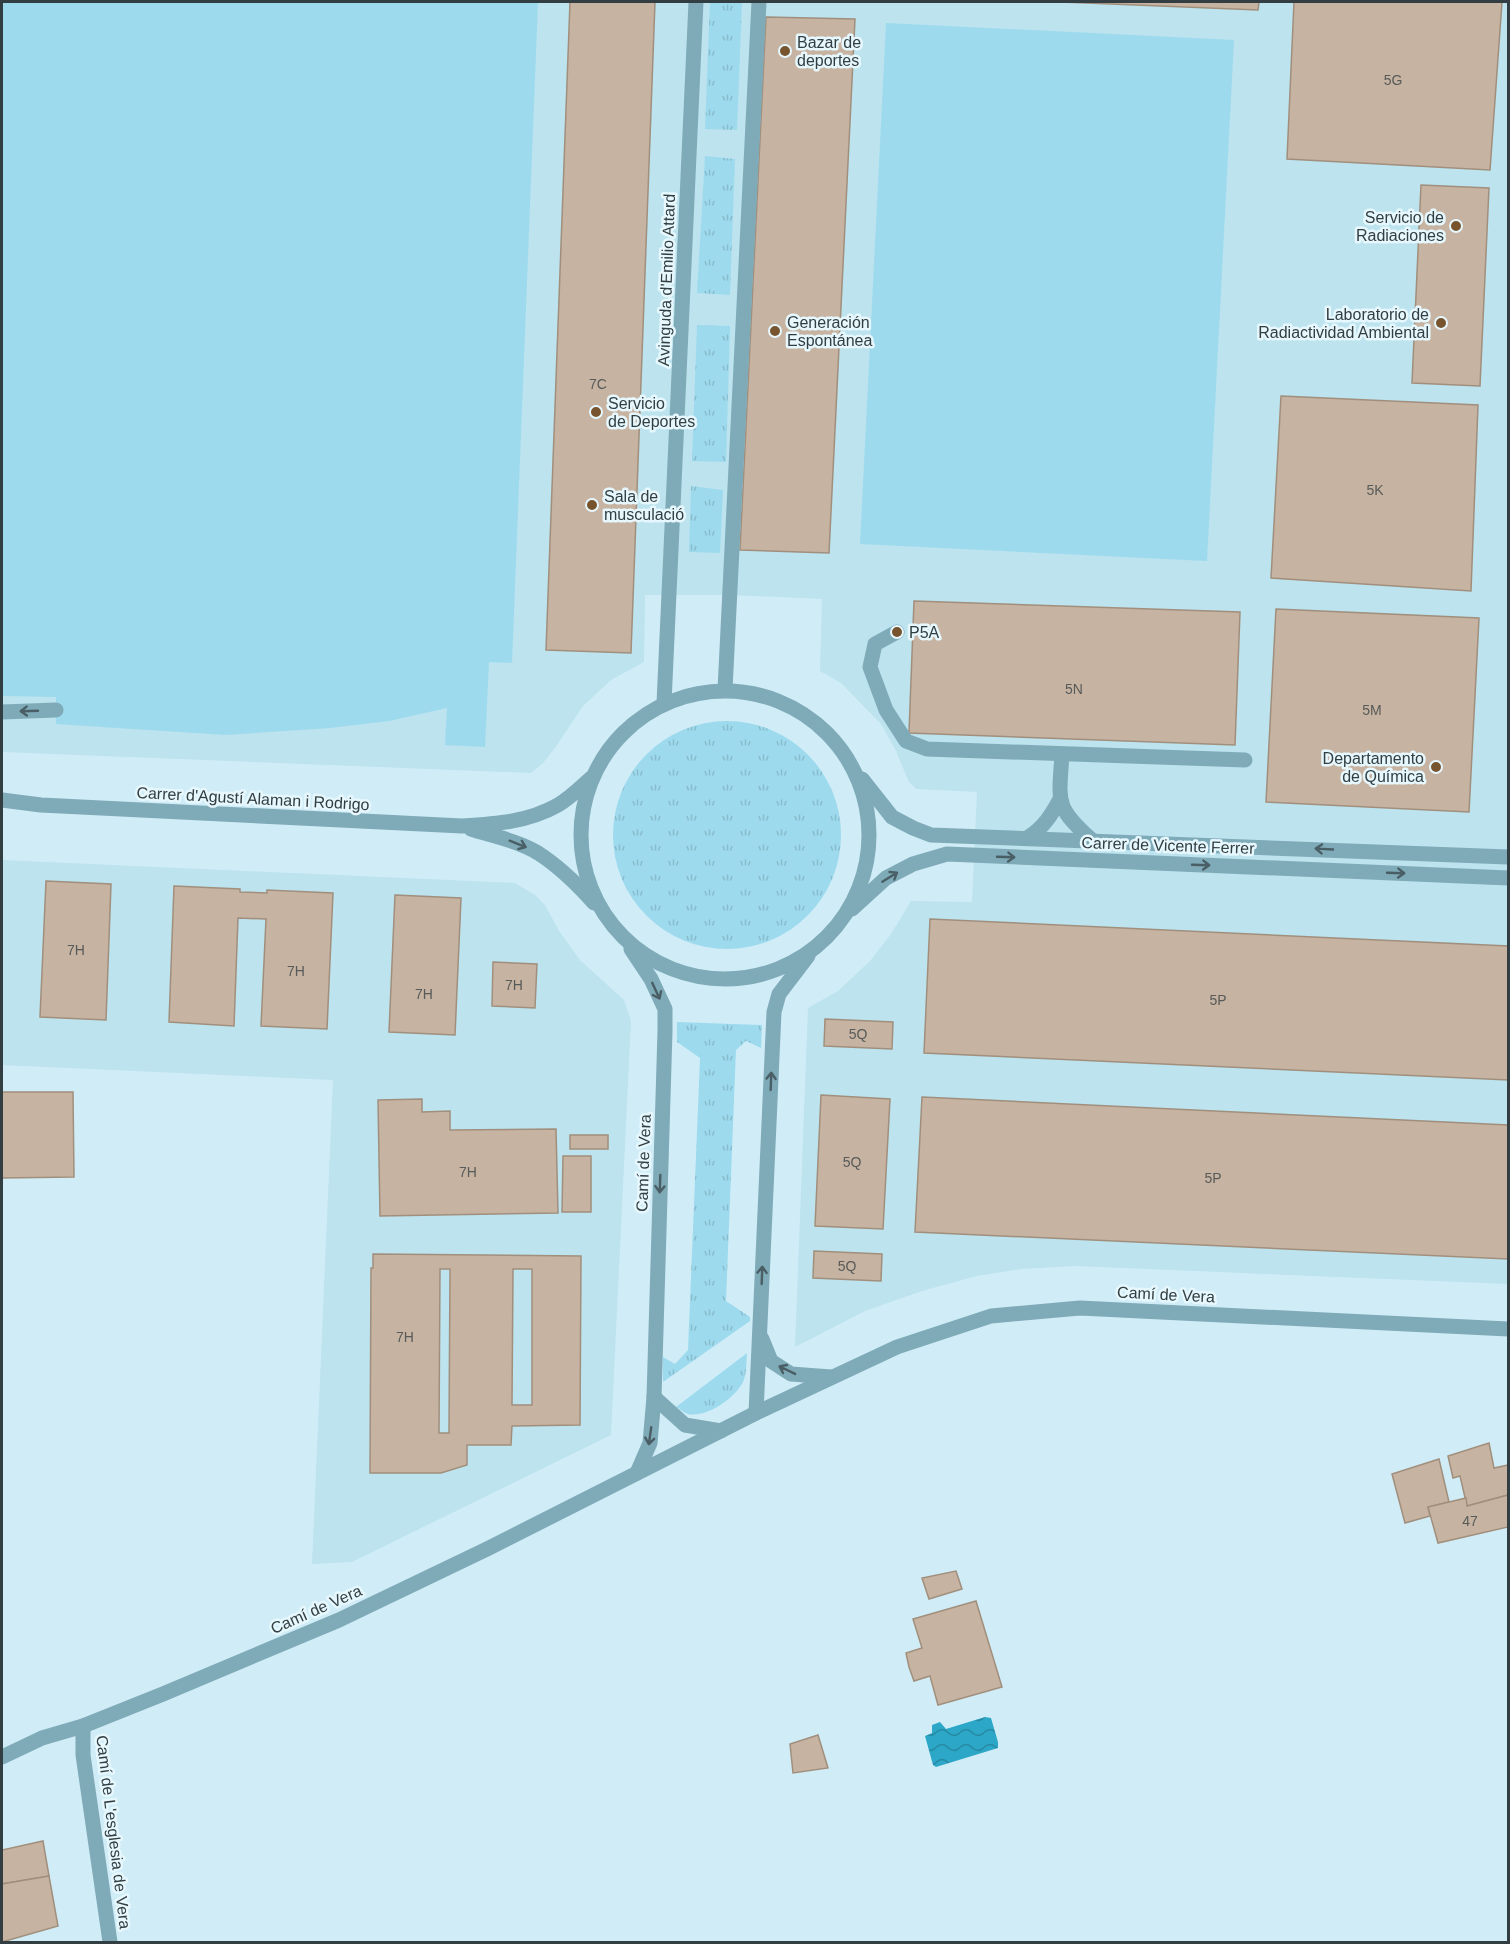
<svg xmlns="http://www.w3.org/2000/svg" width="1510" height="1944" font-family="Helvetica,sans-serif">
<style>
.built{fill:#bce3ee}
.grass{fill:url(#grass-tufts)}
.park{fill:#9ddaee}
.water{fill:url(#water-waves)}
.building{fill:#c7b3a1;stroke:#a18f7d;stroke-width:1.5;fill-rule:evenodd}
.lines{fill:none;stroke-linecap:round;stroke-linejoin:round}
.minor{stroke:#7faab8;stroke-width:15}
.oneway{stroke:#495e65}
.poi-dot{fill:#78542e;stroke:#e6f8fe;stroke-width:2}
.labels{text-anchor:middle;stroke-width:5;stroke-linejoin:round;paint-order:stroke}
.number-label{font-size:14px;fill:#575b59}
.poi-label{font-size:16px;fill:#323e41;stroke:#e6f8fe;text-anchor:start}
.street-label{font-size:16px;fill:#323e41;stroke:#e6f8fe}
</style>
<defs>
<pattern id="grass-tufts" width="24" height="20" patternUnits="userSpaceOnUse" patternTransform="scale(1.5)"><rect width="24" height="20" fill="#9ddaee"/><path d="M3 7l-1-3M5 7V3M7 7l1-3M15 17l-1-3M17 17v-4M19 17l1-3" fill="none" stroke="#88bccd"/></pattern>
<pattern id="water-waves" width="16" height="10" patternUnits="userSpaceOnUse" patternTransform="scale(1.5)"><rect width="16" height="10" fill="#2ca7c7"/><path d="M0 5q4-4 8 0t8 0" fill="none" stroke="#2689a3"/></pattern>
</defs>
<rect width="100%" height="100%" fill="#d0edf7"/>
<g class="built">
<polygon points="2,2 1508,2 1508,1284 1074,1266 1021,1269 977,1276 922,1291 865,1311 795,1347 808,1008 838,991 870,961 891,934 911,901 972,902 977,792 916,789 909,782 895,749 881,724 841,683 820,671 822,599 731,595 645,595 644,662 611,680 583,706 555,748 543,763 531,773 2,752"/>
<polygon points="2,860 515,883 535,895 545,905 559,931 580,960 624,1000 631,1021 611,1435 352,1562 312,1564 333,1080 2,1065"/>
</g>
<g class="grass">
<polygon points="710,2 742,2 737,130 705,129"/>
<polygon points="705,156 735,159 730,295 697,293"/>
<polygon points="697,325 730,326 726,462 692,461"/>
<polygon points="691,486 723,490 720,553 689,552"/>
<circle cx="727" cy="835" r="114"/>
<polygon points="677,1022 762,1025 761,1048 746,1041 736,1050 726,1301 750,1317 750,1321 663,1382 663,1357 675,1364 688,1350 700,1058 677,1042"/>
<path d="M 747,1353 C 746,1362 747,1374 743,1382 C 735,1398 707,1418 688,1414 C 684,1413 680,1409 676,1407 Z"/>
</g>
<g class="park">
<polygon points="2,2 538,2 512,663 489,662 485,747 445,745 447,708 389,721 330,728 226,735 56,724 56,697 2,696"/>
<polygon points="886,23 1234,40 1207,561 860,544"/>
</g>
<polygon class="water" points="985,1717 991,1718 998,1742 998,1748 936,1767 933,1765 925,1736 932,1733 932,1725 940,1722 946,1729"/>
<g class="building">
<polygon points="570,2 655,2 631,653 546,650"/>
<polygon points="1061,2 1259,2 1258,10"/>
<polygon points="1294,2 1502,2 1490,170 1287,159"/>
<polygon points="766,17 855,19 829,553 740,550"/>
<polygon points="1421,185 1489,188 1480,386 1412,383"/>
<polygon points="1281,396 1478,405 1471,591 1271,578"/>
<polygon points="914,601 1240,612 1235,745 909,733"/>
<polygon points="1276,609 1479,618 1469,812 1266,802"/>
<polygon points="46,881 111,884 106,1020 40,1017"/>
<polygon points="174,886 240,889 240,892 267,893 267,890 333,893 327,1029 261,1026 266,919 238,918 234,1026 169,1022"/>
<polygon points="395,895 461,898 455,1035 389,1032"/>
<polygon points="930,919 1508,946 1508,1080 924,1053"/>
<polygon points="493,962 537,964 535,1008 492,1006"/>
<polygon points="825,1019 893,1022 892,1049 824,1046"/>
<polygon points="2,1092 73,1092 74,1177 2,1178"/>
<polygon points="821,1095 890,1099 883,1229 815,1226"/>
<polygon points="922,1097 1508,1125 1508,1259 915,1232"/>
<polygon points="422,1099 422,1112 450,1111 450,1130 556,1129 558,1213 380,1216 378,1100"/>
<rect x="570" y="1135" width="38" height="14"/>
<polygon points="563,1156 591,1156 591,1212 562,1212"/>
<polygon points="814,1251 882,1254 881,1281 813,1278"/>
<path d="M 373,1254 L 581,1256 L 580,1425 L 512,1426 L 511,1445 L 467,1445 L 467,1465 L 441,1473 L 370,1473 L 371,1268 L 373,1268 ZM 440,1269 L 450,1269 L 449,1433 L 439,1433 ZM 513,1269 L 532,1269 L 532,1405 L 512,1405 Z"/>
<polygon points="1489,1443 1494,1468 1508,1465 1508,1495 1467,1506 1460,1476 1453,1478 1448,1456"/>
<polygon points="1439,1459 1449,1502 1428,1507 1430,1516 1405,1523 1392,1474"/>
<polygon points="1508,1495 1508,1527 1438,1543 1428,1507 1466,1498 1467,1506"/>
<polygon points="956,1571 962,1589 929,1599 922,1578"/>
<polygon points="976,1601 1002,1687 938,1705 930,1676 914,1681 909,1667 906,1653 922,1648 913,1619"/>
<polygon points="818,1735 828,1768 793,1773 790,1744"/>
<polygon points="43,1841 49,1876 2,1884 2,1850"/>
<polygon points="49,1876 58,1926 2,1942 2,1884"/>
</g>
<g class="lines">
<g class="minor">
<polyline points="897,632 875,644 870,667 886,710 906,741 927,749 1245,760"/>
<polyline points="725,690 759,2"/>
<circle cx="725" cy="835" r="144"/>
<polyline points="664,703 696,2"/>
<polyline points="2,712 56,710"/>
<path d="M 1062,754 C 1059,802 1054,807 1093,841"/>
<polyline points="862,779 892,817 913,828 931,835 1508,857"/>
<path d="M 2,800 L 41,805 L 462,826 C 496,824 528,822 558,805 C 570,798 581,787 591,778"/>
<path d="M 471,829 C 493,836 518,841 538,853 C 560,867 577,884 594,903"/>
<path d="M 1027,838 C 1043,828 1051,816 1060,799"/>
<polyline points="852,909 886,878 913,864 947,854 1508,878"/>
<polyline points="631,949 651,979 665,1009 665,1031 654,1397 650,1443 637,1473"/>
<polyline points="762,1339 771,1361 791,1374 831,1377"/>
<polyline points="654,1397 685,1425 721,1431"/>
<polyline points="756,1413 774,1012 779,994 808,956"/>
<polyline points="83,1726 83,1755 110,1942"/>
<polyline points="2,1757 42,1738 83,1726 163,1694 339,1620 487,1549 756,1413 897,1347 991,1316 1080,1308 1508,1329"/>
</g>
</g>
<defs><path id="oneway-shaft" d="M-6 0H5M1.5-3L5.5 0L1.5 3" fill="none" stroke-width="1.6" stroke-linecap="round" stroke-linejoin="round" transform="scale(1.5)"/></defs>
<g class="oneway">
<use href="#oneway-shaft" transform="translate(29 711) rotate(178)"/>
<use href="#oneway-shaft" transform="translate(518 844) rotate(22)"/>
<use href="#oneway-shaft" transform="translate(1324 849) rotate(-177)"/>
<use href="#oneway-shaft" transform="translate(1006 857) rotate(2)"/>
<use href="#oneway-shaft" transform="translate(1201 865) rotate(2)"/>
<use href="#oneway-shaft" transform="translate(1396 873) rotate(2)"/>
<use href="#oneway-shaft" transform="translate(890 877) rotate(-32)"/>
<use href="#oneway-shaft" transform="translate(656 991) rotate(65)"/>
<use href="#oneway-shaft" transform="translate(771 1081) rotate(-88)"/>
<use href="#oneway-shaft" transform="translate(660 1184) rotate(92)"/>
<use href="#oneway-shaft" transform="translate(762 1275) rotate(-88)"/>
<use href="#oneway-shaft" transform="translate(787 1370) rotate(-154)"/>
<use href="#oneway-shaft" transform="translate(650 1436) rotate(98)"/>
</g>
<g class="poi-dot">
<circle cx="785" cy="51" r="6"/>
<circle cx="1456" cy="226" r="6"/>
<circle cx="1441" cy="323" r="6"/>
<circle cx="775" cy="331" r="6"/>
<circle cx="596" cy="412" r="6"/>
<circle cx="592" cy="505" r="6"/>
<circle cx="897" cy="632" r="6"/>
<circle cx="1436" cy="767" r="6"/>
</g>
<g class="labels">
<g class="number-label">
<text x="1393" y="85">5G</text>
<text x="598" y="389">7C</text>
<text x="1375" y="495">5K</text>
<text x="1074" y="694">5N</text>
<text x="1372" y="715">5M</text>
<text x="76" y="955">7H</text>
<text x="296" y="976">7H</text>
<text x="514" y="990">7H</text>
<text x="424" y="999">7H</text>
<text x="1218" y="1005">5P</text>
<text x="858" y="1039">5Q</text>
<text x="852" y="1167">5Q</text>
<text x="468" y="1177">7H</text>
<text x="1213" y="1183">5P</text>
<text x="847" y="1271">5Q</text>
<text x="405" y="1342">7H</text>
<text x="1470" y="1526">47</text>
</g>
<g class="poi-label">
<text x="797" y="48">Bazar de<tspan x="797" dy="18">deportes</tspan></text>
<text x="1444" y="223" text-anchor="end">Servicio de<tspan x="1444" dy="18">Radiaciones</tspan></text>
<text x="1429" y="320" text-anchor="end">Laboratorio de<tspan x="1429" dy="18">Radiactividad Ambiental</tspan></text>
<text x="787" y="328">Generación<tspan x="787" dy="18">Espontánea</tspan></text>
<text x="608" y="409">Servicio<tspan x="608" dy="18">de Deportes</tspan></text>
<text x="604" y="502">Sala de<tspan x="604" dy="18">musculació</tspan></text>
<text x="909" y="638">P5A</text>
<text x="1424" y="764" text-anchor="end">Departamento<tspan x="1424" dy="18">de Química</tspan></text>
</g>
<g class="street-label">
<text transform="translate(666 280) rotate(-88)" y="6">Avinguda d'Emilio Attard</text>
<text transform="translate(253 798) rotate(3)" y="6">Carrer d'Agustí Alaman i Rodrigo</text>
<text transform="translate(1168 845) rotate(2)" y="6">Carrer de Vicente Ferrer</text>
<text transform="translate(643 1163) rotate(-88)" y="6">Camí de Vera</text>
<text transform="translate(1166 1294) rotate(3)" y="6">Camí de Vera</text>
<text transform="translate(316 1609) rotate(-24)" y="6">Camí de Vera</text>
<text transform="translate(114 1832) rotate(83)" y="6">Camí de L'esglesia de Vera</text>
</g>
</g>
<rect width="1510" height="1944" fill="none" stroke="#323e41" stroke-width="6"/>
</svg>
